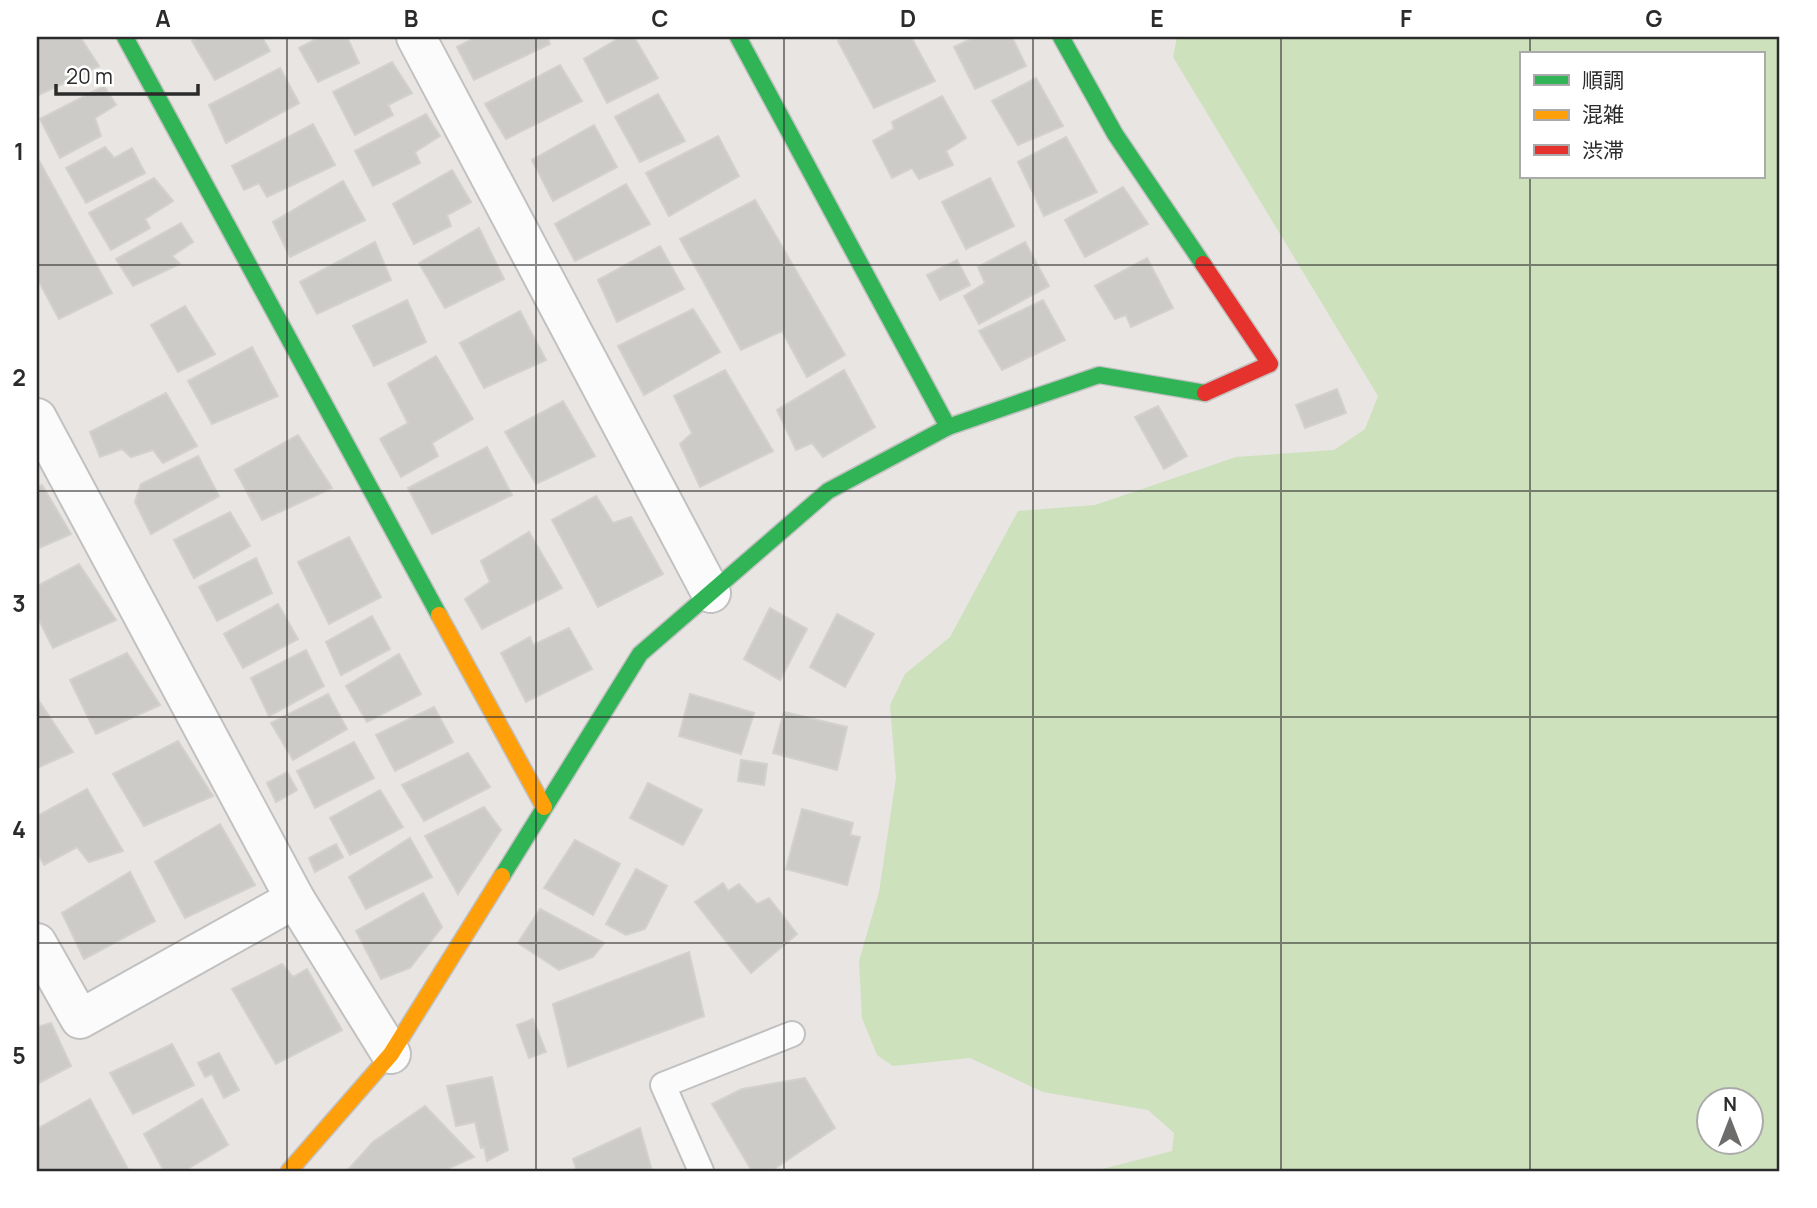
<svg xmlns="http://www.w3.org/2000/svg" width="1817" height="1208" font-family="Manrope,'Noto Sans JP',sans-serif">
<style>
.green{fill:#cee1bd;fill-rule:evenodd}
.building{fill:#cdcbc8;stroke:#d3d1ce;stroke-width:2}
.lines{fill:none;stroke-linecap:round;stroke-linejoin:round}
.lane-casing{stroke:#c2c1c1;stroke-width:28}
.street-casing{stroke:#c2c1c1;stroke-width:42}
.fast-casing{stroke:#c2c1c1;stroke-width:19}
.slow-casing{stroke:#c2c1c1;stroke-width:19}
.jam-casing{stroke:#c2c1c1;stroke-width:19}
.lane{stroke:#fcfbfb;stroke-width:24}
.street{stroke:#fcfbfb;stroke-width:38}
.fast{stroke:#30b455;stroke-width:16}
.slow{stroke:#ff9f0a;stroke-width:16}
.jam{stroke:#e5322d;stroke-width:16}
.grid{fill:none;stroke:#2b2b2b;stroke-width:2;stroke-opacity:0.55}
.neatline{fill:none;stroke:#2b2b2b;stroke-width:2.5}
.grid-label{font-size:23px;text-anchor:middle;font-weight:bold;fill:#2b2b2b}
</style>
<rect width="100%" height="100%" fill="#e8e5e2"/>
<path class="green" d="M 1177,37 L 1780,37 L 1780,1171 L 1095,1171 L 1172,1151 L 1174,1133 L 1148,1110 L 1043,1092 L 970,1058 L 893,1066 L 877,1055 L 862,1018 L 859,961 L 879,892 L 896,778 L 890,705 L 905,674 L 950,637 L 1018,511 L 1095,505 L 1236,457 L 1334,450 L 1365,429 L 1378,396 L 1173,57 ZM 1521,54 L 1763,54 L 1763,177 L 1521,177 ZM 1708,1100 L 1750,1100 L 1750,1142 L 1708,1142 Z"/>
<g class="building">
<polygon points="37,37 80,37 99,66 37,96"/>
<polygon points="200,37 262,37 270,51 215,80 192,41"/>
<polygon points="320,37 347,37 359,63 318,82 299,48"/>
<polygon points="476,37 547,37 550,44 474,80 457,47"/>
<polygon points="621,37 634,37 658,78 607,103 584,59"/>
<polygon points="847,37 911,37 935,81 874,108 838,41"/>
<polygon points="975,37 1012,37 1026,66 975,89 954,47"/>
<polygon points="392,62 412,93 388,105 393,115 355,135 333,92"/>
<polygon points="560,65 582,101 506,139 485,104"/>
<polygon points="280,68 299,103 226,143 209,105"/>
<polygon points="1036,78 1063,126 1018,145 992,101"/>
<polygon points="104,86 116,105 95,118 101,136 60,158 40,119"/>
<polygon points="658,94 685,141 640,162 615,117"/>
<polygon points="942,96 966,138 946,151 953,165 919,179 912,168 892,178 873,141 894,129 892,122"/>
<polygon points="426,114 440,136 415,152 420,163 373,186 355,151"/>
<polygon points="313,124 335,165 267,197 259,183 244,190 232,166"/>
<polygon points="594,125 617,167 553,201 532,160"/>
<polygon points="718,136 739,176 669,216 646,173"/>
<polygon points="1066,137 1097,192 1044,216 1018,162"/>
<polygon points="105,147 114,158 132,148 145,173 86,203 66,168"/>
<polygon points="37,157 112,293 59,319 37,278"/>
<polygon points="452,170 471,202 447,215 451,226 414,244 393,204"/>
<polygon points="154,178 173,201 145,219 150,228 111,250 89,213"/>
<polygon points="990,178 1014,226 966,249 942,202"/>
<polygon points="343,181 365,220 290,257 273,222"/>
<polygon points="626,184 650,224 575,261 555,224"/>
<polygon points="1123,187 1148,224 1085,257 1065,220"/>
<polygon points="755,200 845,355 807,377 782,331 741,350 680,239"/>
<polygon points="181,223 193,242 172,256 180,264 133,286 116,259"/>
<polygon points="479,228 504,279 445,308 419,263"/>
<polygon points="375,242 391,280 317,314 300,282"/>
<polygon points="1025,242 1049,286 979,324 964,296 985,283 978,267"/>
<polygon points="660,246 684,289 617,322 598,280"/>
<polygon points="1147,258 1173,308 1131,327 1126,315 1115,319 1095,286"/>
<polygon points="957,260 970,285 940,300 927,275"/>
<polygon points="407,300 426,342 374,366 353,326"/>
<polygon points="1043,300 1065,340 1002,370 979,331"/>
<polygon points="185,306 215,354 178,372 151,325"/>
<polygon points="693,309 720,352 644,395 618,346"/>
<polygon points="520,311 546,360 484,388 460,343"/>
<polygon points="252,347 278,396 212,424 188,381"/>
<polygon points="436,356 473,419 432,443 438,456 401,477 380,439 408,423 388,384"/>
<polygon points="725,370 773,451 700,487 680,444 692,433 674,396"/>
<polygon points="844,370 875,427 823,457 812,443 796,450 777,410"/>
<polygon points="1337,389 1346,413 1305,428 1296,405"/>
<polygon points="166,393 197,446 163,463 153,450 131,457 122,449 100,457 90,432"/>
<polygon points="563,401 595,456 536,484 505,432"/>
<polygon points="1158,406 1187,456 1164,469 1135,417"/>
<polygon points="298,435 332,488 262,520 235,470"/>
<polygon points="487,447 512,495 432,534 408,488"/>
<polygon points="198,456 219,496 151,534 135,502 141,484"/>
<polygon points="42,485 71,534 37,549 37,487"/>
<polygon points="596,496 613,523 631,517 663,574 598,607 552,520"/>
<polygon points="230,512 250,546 194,578 174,540"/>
<polygon points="529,532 562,588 482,629 465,599 490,582 481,561"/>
<polygon points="349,537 381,597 329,624 298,562"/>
<polygon points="256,558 272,593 217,621 199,587"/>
<polygon points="79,564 116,620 53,648 37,616 37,586"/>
<polygon points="278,604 298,639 243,668 224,634"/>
<polygon points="770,608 807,629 780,680 744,659"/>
<polygon points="837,614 874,634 845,687 810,667"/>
<polygon points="372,616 390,649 341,675 326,642"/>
<polygon points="569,628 592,669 526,702 501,653 530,637 533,645"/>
<polygon points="306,650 324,686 269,716 251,678"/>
<polygon points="127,653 160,705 96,734 70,680"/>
<polygon points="399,654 421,694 367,722 346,686"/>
<polygon points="328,694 347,729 293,760 271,723"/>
<polygon points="690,694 754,713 741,754 679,736"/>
<polygon points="39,701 73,752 37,768 37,702"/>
<polygon points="434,707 453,742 395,771 376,735"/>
<polygon points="784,712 847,727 837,770 773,753"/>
<polygon points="178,741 213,796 144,826 113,774"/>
<polygon points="354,742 374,778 315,808 297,771"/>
<polygon points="468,753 490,787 424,821 402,785"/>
<polygon points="741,760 767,764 764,785 738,781"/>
<polygon points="287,772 297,790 276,802 267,783"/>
<polygon points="648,783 702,810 683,845 630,818"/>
<polygon points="87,789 123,851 89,862 77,847 44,865 37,852 37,816"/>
<polygon points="380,790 403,827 350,855 330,818"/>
<polygon points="484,807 501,830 458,894 425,836"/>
<polygon points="802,809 853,823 850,835 860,837 847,885 786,869"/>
<polygon points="220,824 255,885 185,918 155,862"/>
<polygon points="410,838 432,877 366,909 349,877"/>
<polygon points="575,840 620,864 593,915 544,888"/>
<polygon points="336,844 343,857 315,872 309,858"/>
<polygon points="636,869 667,886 645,929 626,935 606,924"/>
<polygon points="130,872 155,921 84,959 62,913"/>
<polygon points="723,883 728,891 739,884 757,904 769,898 797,934 751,973 695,902"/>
<polygon points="423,893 442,927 410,968 381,979 356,931"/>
<polygon points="540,909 604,943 593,957 559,970 518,943"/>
<polygon points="689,952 704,1016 568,1067 553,1004"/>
<polygon points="282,964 293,977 307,969 342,1030 276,1064 232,989"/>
<polygon points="533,1019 546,1052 529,1058 517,1025"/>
<polygon points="51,1023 71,1066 37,1084 37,1027"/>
<polygon points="172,1044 194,1085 133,1114 110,1073"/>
<polygon points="219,1053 239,1090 224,1098 212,1074 205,1077 198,1063"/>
<polygon points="492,1077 508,1150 487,1161 484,1147 481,1148 475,1122 456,1126 447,1086"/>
<polygon points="805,1078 835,1128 771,1171 752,1171 712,1104 742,1089"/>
<polygon points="90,1099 129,1171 37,1171 37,1129"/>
<polygon points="202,1099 228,1145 184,1171 164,1171 144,1134"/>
<polygon points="425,1106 474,1157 443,1171 347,1171 373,1142"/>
<polygon points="640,1128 652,1171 577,1171 573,1159"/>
</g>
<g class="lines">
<defs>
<polyline id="lane" points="701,1171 663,1085 792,1034"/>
<g id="street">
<polyline points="416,37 711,593"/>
<polyline points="37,418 295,899 391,1054"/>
<polyline points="37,943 80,1019 295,899"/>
</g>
<g id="fast">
<polyline points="125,37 439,615"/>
<polyline points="738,37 948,427"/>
<polyline points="1061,37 1115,134 1203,264"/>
<polyline points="502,876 640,654 828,491 948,427 1099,375 1205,393"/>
</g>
<g id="slow">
<polyline points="439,615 544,807"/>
<polyline points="289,1171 391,1054 502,876"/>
</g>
<polyline id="jam" points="1203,264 1270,364 1205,393"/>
</defs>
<use href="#lane" class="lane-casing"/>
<use href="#street" class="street-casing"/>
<use href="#fast" class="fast-casing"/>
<use href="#slow" class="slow-casing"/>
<use href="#jam" class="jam-casing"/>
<use href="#lane" class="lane"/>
<use href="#street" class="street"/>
<use href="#fast" class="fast"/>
<use href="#slow" class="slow"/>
<use href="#jam" class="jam"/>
</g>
<path class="grid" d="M 287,37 L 287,1171M 536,37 L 536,1171M 784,37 L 784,1171M 1033,37 L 1033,1171M 1281,37 L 1281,1171M 1530,37 L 1530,54M 1530,177 L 1530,1171M 37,265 L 1780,265M 37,491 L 1780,491M 37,717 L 1780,717M 37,943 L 1780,943"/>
<rect width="1817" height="1208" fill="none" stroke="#ffffff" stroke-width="77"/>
<rect x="1520" y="52" width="245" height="126" fill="#ffffff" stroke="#aaaaaa" stroke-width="2"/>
<rect x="1534" y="75" width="35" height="10" fill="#30b455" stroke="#aaaaaa" stroke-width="2"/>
<text x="1582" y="88" font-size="21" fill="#2b2b2b">順調</text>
<rect x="1534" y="110" width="35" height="10" fill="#ff9f0a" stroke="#aaaaaa" stroke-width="2"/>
<text x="1582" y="122" font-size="21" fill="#2b2b2b">混雑</text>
<rect x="1534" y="145" width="35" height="10" fill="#e5322d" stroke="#aaaaaa" stroke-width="2"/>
<text x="1582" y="158" font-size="21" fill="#2b2b2b">渋滞</text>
<g transform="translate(1730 1121)"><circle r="33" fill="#ffffff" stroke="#aaaaaa" stroke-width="2"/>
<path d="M0-5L12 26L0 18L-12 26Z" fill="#6d6c6b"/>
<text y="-10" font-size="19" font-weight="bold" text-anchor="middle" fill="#2b2b2b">N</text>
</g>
<path d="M56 84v10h142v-10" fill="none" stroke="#2b2b2b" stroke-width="3.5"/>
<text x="66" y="84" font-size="21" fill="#2b2b2b" stroke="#ffffff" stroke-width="5" paint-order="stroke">20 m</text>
<rect x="38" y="38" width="1740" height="1132" class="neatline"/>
<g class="grid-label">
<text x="163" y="27">A</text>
<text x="411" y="27">B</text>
<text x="660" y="27">C</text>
<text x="908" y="27">D</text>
<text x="1157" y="27">E</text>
<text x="1406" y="27">F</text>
<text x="1654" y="27">G</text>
<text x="19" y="160">1</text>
<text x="19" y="386">2</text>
<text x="19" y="612">3</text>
<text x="19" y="838">4</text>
<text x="19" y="1064">5</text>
</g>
</svg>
